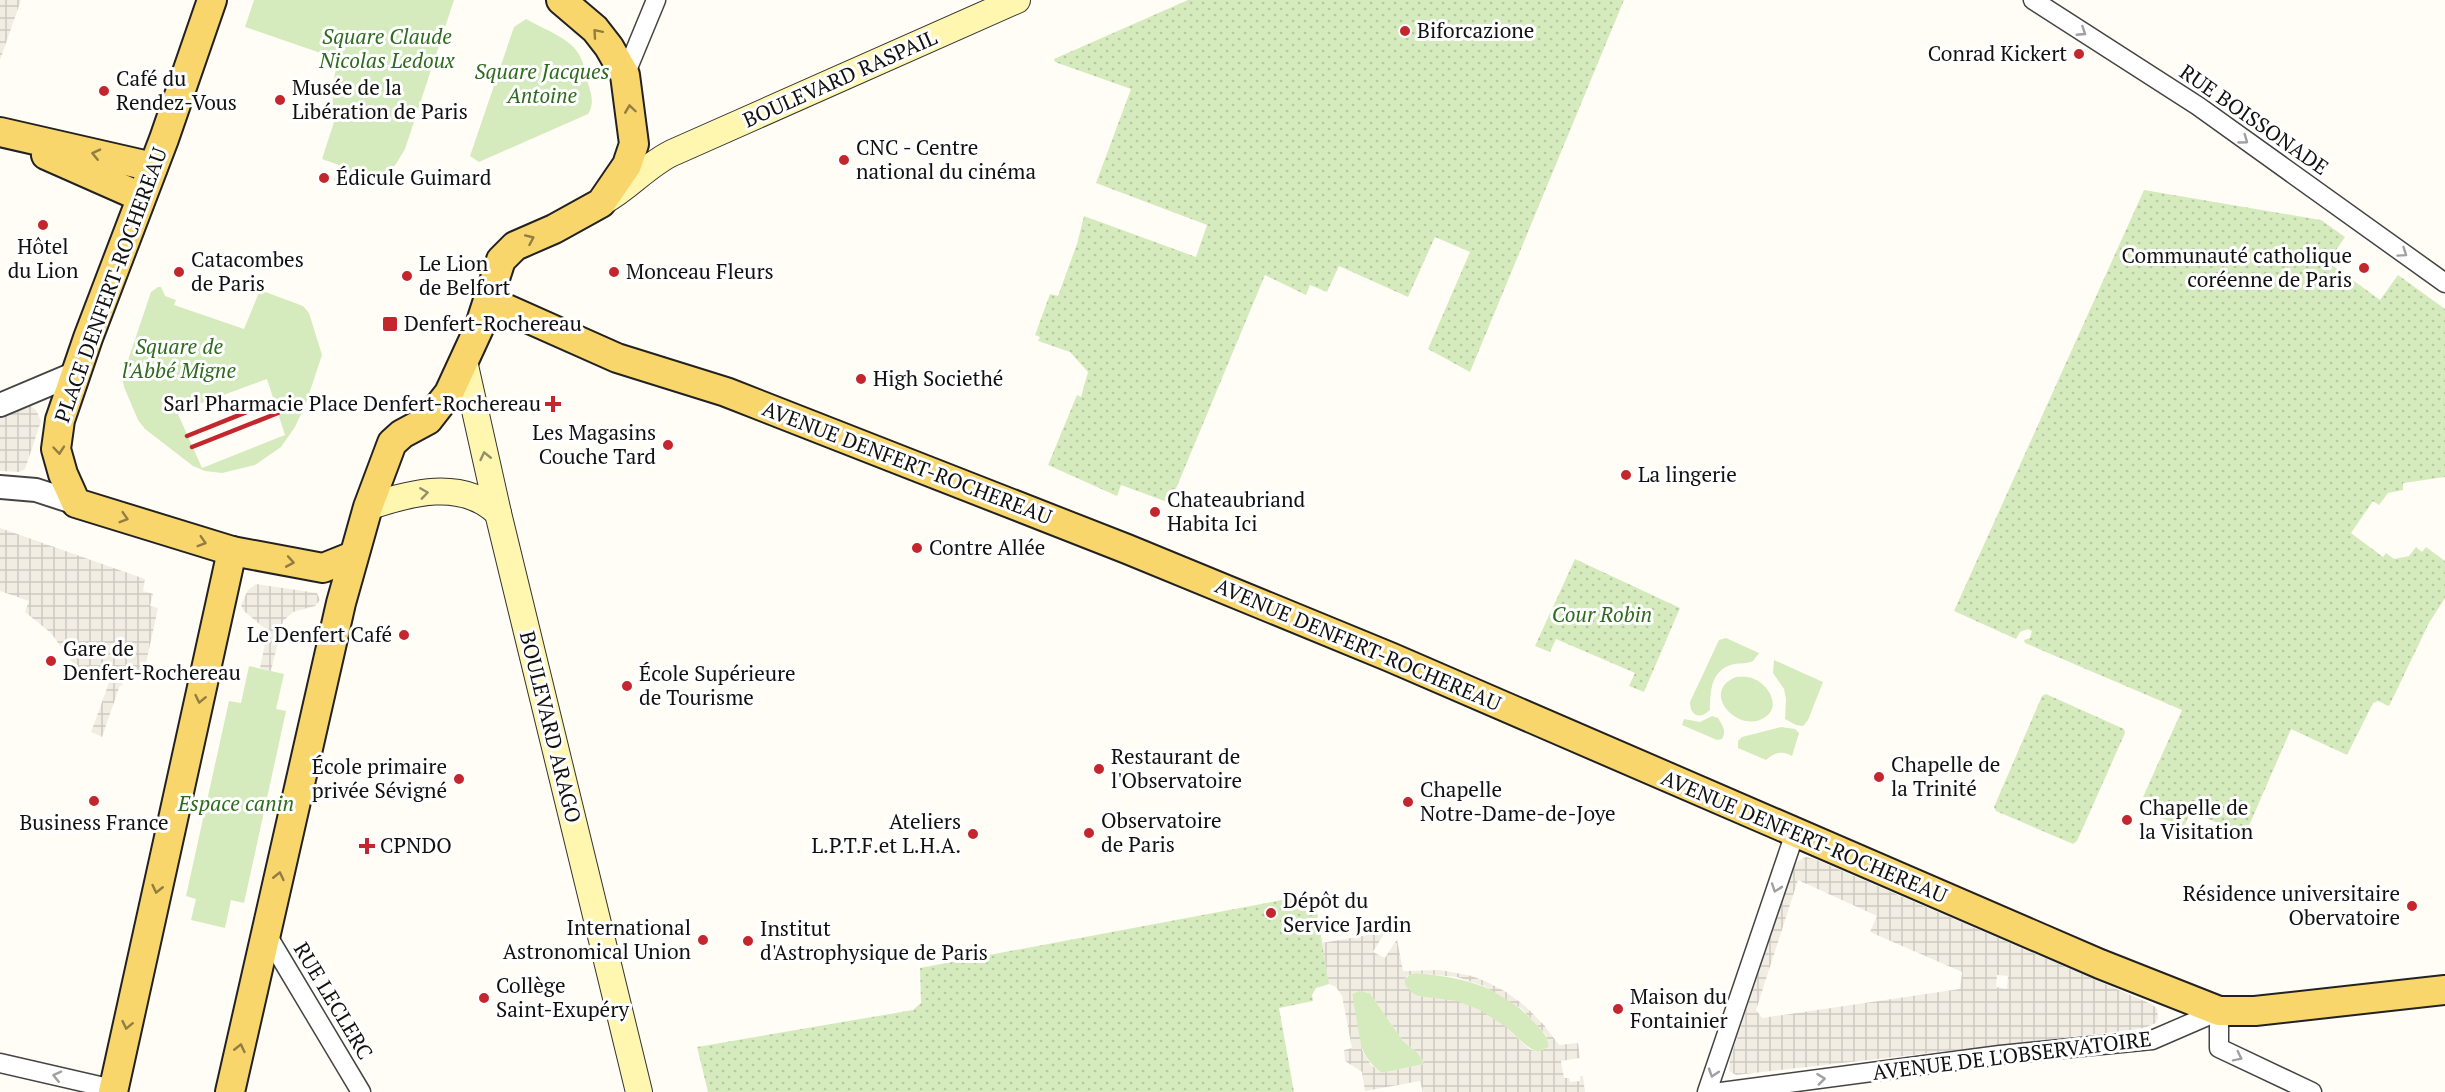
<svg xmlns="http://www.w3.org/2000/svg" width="2445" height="1092" font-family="'PT Serif',serif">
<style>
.grass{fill:#d5ebbd;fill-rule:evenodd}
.garden{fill:url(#garden-dots)}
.plaza{fill:url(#plaza-grid);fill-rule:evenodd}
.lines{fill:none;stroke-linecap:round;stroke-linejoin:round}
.minor-casing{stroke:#444;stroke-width:21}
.tertiary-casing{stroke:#444;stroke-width:26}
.secondary-casing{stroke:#333;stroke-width:28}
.primary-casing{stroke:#222;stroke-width:32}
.minor{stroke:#fff;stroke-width:18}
.tertiary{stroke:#fff;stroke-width:22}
.secondary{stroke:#fff6b0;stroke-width:26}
.primary{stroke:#f9d66b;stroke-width:28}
.rail{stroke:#c4262e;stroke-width:4.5}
.oneway{stroke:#a0a0a0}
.oneway2{stroke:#917d42}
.oneway3{stroke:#948f68}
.poi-dot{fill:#c4262e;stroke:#fff;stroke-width:2}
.labels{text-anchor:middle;stroke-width:6;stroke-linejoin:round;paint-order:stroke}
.poi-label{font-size:21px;fill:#111;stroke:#fff;text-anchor:start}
.park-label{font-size:21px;font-style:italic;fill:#2f6b1f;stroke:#fff}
.street-label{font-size:21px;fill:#111;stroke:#fff}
</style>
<defs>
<pattern id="garden-dots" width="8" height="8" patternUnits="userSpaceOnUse" patternTransform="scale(1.5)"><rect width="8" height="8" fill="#d5ebbd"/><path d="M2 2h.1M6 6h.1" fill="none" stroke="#b6c8a1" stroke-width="1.8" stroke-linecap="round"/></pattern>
<pattern id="plaza-grid" width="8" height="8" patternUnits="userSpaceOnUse" patternTransform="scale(1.5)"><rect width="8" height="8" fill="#f1ede2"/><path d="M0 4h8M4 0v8" fill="none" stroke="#cecac1"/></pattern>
</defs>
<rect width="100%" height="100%" fill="#fffdf5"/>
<g class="grass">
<polygon points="254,0 454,0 405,149 396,164 388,173 372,182 356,185 339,184 334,180 339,165 322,159 334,122 332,88 338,59 245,27"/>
<path d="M 526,19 C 543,29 571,38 580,56 C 584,64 586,74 588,83 C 591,94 595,103 588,114 L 479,162 L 470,156 L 514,27 Z"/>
<path d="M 158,287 L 161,287 L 165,296 L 176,300 L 174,305 L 244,329 L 260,290 L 303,306 L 309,313 L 322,355 L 306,403 L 295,427 L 281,447 L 255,465 L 222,473 L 205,471 L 193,466 L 145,429 L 138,420 L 124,387 L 122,378 L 151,292 ZM 267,379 L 285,435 L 202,468 L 177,412 Z"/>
<path d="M 1726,638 L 1759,653 L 1753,661 C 1747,664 1740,663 1734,664 C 1711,669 1710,691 1710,710 L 1703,715 C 1694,717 1690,711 1690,702 L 1719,640 Z"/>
<polygon points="1774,660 1823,682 1808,720 1803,726 1796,725 1785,719 1786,699 1784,689 1773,673"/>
<polygon points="249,666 284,674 276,709 286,711 244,903 231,900 225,928 191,920 196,899 186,896 229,701 241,703"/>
<path d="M 1736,677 C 1742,677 1748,676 1754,679 C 1769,685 1782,707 1764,718 C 1738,734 1699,692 1736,677 Z"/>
<path d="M 1712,716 L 1718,718 C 1722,725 1727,731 1722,739 L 1717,740 L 1682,725 L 1684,719 L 1700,722 Z"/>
<path d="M 1781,727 L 1795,729 L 1799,733 L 1792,756 C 1782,750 1774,753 1766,760 L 1738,748 L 1738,741 L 1742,737 Z"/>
<path d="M 1416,973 C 1465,978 1500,985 1535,1023 C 1541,1030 1549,1037 1549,1047 L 1538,1052 C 1524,1047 1517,1035 1505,1027 C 1485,1013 1461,1002 1437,999 C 1425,997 1411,998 1405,985 L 1405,979 L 1411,974 Z"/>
<path d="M 1359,991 L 1370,993 L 1403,1041 L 1418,1053 L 1425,1064 L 1382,1073 C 1355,1054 1357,1025 1352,994 Z"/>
</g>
<g class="garden">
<polygon points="1188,0 1624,0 1470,372 1428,349 1470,252 1435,237 1408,297 1339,266 1327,292 1310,285 1306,295 1265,275 1170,503 1121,485 1117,496 1048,465 1077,395 1081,397 1088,372 1070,352 1038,341 1040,337 1035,335 1050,294 1058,296 1077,244 1084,216 1196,257 1207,225 1096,183 1131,89 1055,62 1054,59"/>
<polygon points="2144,190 2321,220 2345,237 2328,262 2380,300 2398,275 2445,309 2445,477 2403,483 2403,490 2388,493 2379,505 2373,501 2351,533 2383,557 2386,553 2394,559 2409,556 2416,547 2422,552 2426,547 2445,561 2445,598 2429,623 2389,706 2378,701 2373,703 2347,755 2291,729 2245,835 2195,813 2189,815 2184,827 2155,815 2161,804 2143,797 2182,710 2025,643 2024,640 2030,638 2032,631 2028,629 2020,632 2016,639 1954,611"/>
<polygon points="1575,559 1680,608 1644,692 1629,686 1635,673 1556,639 1550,652 1535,646"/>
<polygon points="2046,694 2124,729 2125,733 2077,841 2073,844 1996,811 1994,807 2042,696"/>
<polygon points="1314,894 1329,984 1316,988 1312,995 1313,1001 1279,1008 1294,1092 708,1092 697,1047 913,1010 921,1003 920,968"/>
</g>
<g class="plaza">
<polygon points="0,0 21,0 0,60"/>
<polygon points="27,403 36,410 41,421 25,469 19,472 0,471 0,418 5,415 8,407"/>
<polygon points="0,528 145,579 143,591 153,594 150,606 158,608 144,672 126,666 122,686 120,685 102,737 91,732 110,680 77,669 51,633 25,612 29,601 0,591"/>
<polygon points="256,584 317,593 320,600 315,606 293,612 283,621 271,671 260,668 266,639 264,628 243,610 241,605 248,590"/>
<path d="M 1806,857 L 1817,860 L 2149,1003 L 2157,1008 L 2158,1018 L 2156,1023 L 2144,1028 L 2115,1032 L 1736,1075 L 1729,1071 L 1730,1059 L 1793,868 L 1795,863 ZM 1798,880 L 1877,916 L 1870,932 L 1962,972 L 1960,989 L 1762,1018 L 1756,1010 ZM 1997,975 L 2008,976 L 2007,989 L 1996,987 Z"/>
<path d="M 1385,932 L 1373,952 L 1385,958 L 1397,939 L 1403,971 L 1440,970 L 1472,976 L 1487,982 L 1506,992 L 1525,1006 L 1544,1025 L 1559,1045 L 1578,1043 L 1580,1058 L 1561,1061 L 1564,1078 L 1569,1078 L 1570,1082 L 1580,1081 L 1580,1076 L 1583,1076 L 1585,1092 L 1423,1092 L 1420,1081 L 1365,1091 L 1362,1072 L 1345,1061 L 1344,1050 L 1352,1048 L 1342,996 L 1336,987 L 1329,984 L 1322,943 ZM 1416,973 L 1457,977 L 1484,986 L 1522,1009 L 1546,1035 L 1549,1047 L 1538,1052 L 1529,1049 L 1506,1027 L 1480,1010 L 1457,1001 L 1418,996 L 1412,993 L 1405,985 L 1405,979 L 1407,976 ZM 1359,991 L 1370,993 L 1403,1041 L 1418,1053 L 1425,1064 L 1382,1073 L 1371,1065 L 1362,1050 L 1352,994 Z"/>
</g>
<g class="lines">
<defs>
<g id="minor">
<polyline points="2033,0 2198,106 2445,283"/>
<polyline points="625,75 656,0"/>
<polyline points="266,933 361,1092"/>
<polyline points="0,1063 113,1089"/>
<polyline points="1707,1092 1795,833"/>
<polyline points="1721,1092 2000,1055 2152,1040 2219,1011 2219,1048 2312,1092"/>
</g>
<g id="tertiary">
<polyline points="0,405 76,373"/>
<polyline points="0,487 36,490 76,503"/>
</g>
<g id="secondary">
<path d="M 604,201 C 628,188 647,165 672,153 L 1017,0"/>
<polyline points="464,361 498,513 639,1092"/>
<path d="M 368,507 C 409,493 462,478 498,513"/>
</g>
<g id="primary">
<polyline points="212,0 164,139 88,338 60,420 56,449 63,474 76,503 232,551 323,568 353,556"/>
<polyline points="0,132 153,167"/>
<polyline points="46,155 141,197"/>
<polyline points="489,301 617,358 726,392 1127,549 1390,657 2100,964 2219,1011 2255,1011 2445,990"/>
<polyline points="113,1092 232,551"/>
<polyline points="230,1092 341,603 368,507 392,443 402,434 428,420 449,393 479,328 501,260 515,246 554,229 601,203 627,165 634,144 625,75 609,47 595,29 561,0"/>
</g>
</defs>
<use href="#minor" class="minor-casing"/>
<use href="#tertiary" class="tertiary-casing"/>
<use href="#secondary" class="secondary-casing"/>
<use href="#primary" class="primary-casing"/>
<use href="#minor" class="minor"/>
<use href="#tertiary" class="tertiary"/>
<use href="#secondary" class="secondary"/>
<use href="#primary" class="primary"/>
<g class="rail">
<polyline points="187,436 274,401"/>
<polyline points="192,447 278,413"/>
</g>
</g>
<defs><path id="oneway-chevron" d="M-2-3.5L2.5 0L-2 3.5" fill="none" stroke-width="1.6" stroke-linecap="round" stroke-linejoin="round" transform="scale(1.5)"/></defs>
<g class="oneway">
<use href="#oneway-chevron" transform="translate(2082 32) rotate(33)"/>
<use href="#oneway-chevron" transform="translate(2244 140) rotate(36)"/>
<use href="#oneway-chevron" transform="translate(2403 253) rotate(35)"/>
<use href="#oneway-chevron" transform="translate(1776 888) rotate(109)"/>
<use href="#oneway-chevron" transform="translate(2238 1057) rotate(26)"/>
<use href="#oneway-chevron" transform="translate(1713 1073) rotate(108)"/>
<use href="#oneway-chevron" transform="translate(57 1076) rotate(-167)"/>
<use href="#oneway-chevron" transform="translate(1821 1079) rotate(-7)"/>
</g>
<g class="oneway2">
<use href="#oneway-chevron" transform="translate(597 33) rotate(-131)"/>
<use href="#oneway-chevron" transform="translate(630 109) rotate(-98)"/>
<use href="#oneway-chevron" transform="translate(96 154) rotate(-167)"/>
<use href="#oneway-chevron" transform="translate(530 239) rotate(-24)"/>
<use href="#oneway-chevron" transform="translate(59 450) rotate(85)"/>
<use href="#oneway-chevron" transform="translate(124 518) rotate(17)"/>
<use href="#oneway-chevron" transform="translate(202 542) rotate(17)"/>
<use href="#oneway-chevron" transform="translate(290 562) rotate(10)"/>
<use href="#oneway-chevron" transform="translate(200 699) rotate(102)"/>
<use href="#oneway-chevron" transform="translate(279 876) rotate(-77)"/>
<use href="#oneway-chevron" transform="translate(157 889) rotate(103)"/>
<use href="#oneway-chevron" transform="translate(127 1025) rotate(102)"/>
<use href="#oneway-chevron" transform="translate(240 1048) rotate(-77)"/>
</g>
<g class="oneway3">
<use href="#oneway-chevron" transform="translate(485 456) rotate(-103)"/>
<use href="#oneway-chevron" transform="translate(424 493) rotate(-8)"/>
</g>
<g class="poi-dot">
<circle cx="1405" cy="31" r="6"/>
<circle cx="2079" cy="54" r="6"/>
<circle cx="104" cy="91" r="6"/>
<circle cx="280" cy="100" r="6"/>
<circle cx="844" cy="160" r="6"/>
<circle cx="324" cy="178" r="6"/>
<circle cx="43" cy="225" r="6"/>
<circle cx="2364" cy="268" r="6"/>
<circle cx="179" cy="272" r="6"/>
<circle cx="614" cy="272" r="6"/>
<circle cx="407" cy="276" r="6"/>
<rect x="382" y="316" width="16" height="16" rx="3"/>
<circle cx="861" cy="379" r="6"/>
<path d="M550 395h6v6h6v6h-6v6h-6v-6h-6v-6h6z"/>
<circle cx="668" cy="445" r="6"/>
<circle cx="1626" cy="475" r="6"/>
<circle cx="1155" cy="512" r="6"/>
<circle cx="917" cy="548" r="6"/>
<circle cx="404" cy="635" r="6"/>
<circle cx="51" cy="661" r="6"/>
<circle cx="627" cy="686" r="6"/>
<circle cx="1099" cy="769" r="6"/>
<circle cx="1879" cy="777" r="6"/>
<circle cx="459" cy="779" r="6"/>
<circle cx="94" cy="801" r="6"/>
<circle cx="1408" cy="802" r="6"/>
<circle cx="2127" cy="820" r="6"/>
<circle cx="1089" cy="833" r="6"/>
<circle cx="973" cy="834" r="6"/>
<path d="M364 837h6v6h6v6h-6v6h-6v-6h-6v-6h6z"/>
<circle cx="2412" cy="906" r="6"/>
<circle cx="1271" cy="913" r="6"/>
<circle cx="703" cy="940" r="6"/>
<circle cx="748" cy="941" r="6"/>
<circle cx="484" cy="998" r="6"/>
<circle cx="1618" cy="1009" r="6"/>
</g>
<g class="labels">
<g class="poi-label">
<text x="1417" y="38">Biforcazione</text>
<text x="2067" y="61" text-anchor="end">Conrad Kickert</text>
<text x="116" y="86">Café du<tspan x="116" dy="24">Rendez-Vous</tspan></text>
<text x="292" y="95">Musée de la<tspan x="292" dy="24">Libération de Paris</tspan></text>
<text x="856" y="155">CNC - Centre<tspan x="856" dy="24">national du cinéma</tspan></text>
<text x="336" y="185">Édicule Guimard</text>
<text x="43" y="254" text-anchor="middle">Hôtel<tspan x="43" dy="24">du Lion</tspan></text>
<text x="2352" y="263" text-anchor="end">Communauté catholique<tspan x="2352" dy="24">coréenne de Paris</tspan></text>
<text x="191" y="267">Catacombes<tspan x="191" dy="24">de Paris</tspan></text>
<text x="419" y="271">Le Lion<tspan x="419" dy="24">de Belfort</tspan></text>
<text x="626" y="279">Monceau Fleurs</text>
<text x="404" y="331">Denfert-Rochereau</text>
<text x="873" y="386">High Societhé</text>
<text x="541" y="411" text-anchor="end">Sarl Pharmacie Place Denfert-Rochereau</text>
<text x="656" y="440" text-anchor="end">Les Magasins<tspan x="656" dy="24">Couche Tard</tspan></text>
<text x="1638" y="482">La lingerie</text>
<text x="1167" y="507">Chateaubriand<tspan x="1167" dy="24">Habita Ici</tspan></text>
<text x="929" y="555">Contre Allée</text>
<text x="392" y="642" text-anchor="end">Le Denfert Café</text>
<text x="63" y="656">Gare de<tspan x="63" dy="24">Denfert-Rochereau</tspan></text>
<text x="639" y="681">École Supérieure<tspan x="639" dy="24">de Tourisme</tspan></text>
<text x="1111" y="764">Restaurant de<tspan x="1111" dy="24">l'Observatoire</tspan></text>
<text x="1891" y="772">Chapelle de<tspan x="1891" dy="24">la Trinité</tspan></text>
<text x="447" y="774" text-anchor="end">École primaire<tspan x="447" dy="24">privée Sévigné</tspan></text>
<text x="1420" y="797">Chapelle<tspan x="1420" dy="24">Notre-Dame-de-Joye</tspan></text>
<text x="2139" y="815">Chapelle de<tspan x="2139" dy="24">la Visitation</tspan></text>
<text x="1101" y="828">Observatoire<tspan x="1101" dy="24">de Paris</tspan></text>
<text x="961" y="829" text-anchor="end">Ateliers<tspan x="961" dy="24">L.P.T.F.et L.H.A.</tspan></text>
<text x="94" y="830" text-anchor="middle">Business France</text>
<text x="380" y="853">CPNDO</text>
<text x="2400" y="901" text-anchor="end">Résidence universitaire<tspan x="2400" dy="24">Obervatoire</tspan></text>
<text x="1283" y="908">Dépôt du<tspan x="1283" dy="24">Service Jardin</tspan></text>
<text x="691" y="935" text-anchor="end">International<tspan x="691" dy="24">Astronomical Union</tspan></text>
<text x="760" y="936">Institut<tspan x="760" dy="24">d'Astrophysique de Paris</tspan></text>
<text x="496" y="993">Collège<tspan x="496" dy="24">Saint-Exupéry</tspan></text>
<text x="1630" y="1004">Maison du<tspan x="1630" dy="24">Fontainier</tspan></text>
</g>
<g class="park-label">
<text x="387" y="44">Square Claude<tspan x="387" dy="24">Nicolas Ledoux</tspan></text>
<text x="542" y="79">Square Jacques<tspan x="542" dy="24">Antoine</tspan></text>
<text x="179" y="354">Square de<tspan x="179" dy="24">l'Abbé Migne</tspan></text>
<text x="1602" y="622">Cour Robin</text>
<text x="236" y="811">Espace canin</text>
</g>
<g class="street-label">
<text transform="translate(840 79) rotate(-24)" y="7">BOULEVARD RASPAIL</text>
<text transform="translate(2254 120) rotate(35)" y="7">RUE BOISSONADE</text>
<text transform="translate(111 285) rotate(-70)" y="7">PLACE DENFERT-ROCHEREAU</text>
<text transform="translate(907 463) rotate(21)" y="7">AVENUE DENFERT-ROCHEREAU</text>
<text transform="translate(1358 645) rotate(23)" y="7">AVENUE DENFERT-ROCHEREAU</text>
<text transform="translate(550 727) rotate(76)" y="7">BOULEVARD ARAGO</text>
<text transform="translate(1804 837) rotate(23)" y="7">AVENUE DENFERT-ROCHEREAU</text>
<text transform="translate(333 1001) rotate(59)" y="7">RUE LECLERC</text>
<text transform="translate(2012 1056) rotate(-7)" y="7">AVENUE DE L'OBSERVATOIRE</text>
</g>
</g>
</svg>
